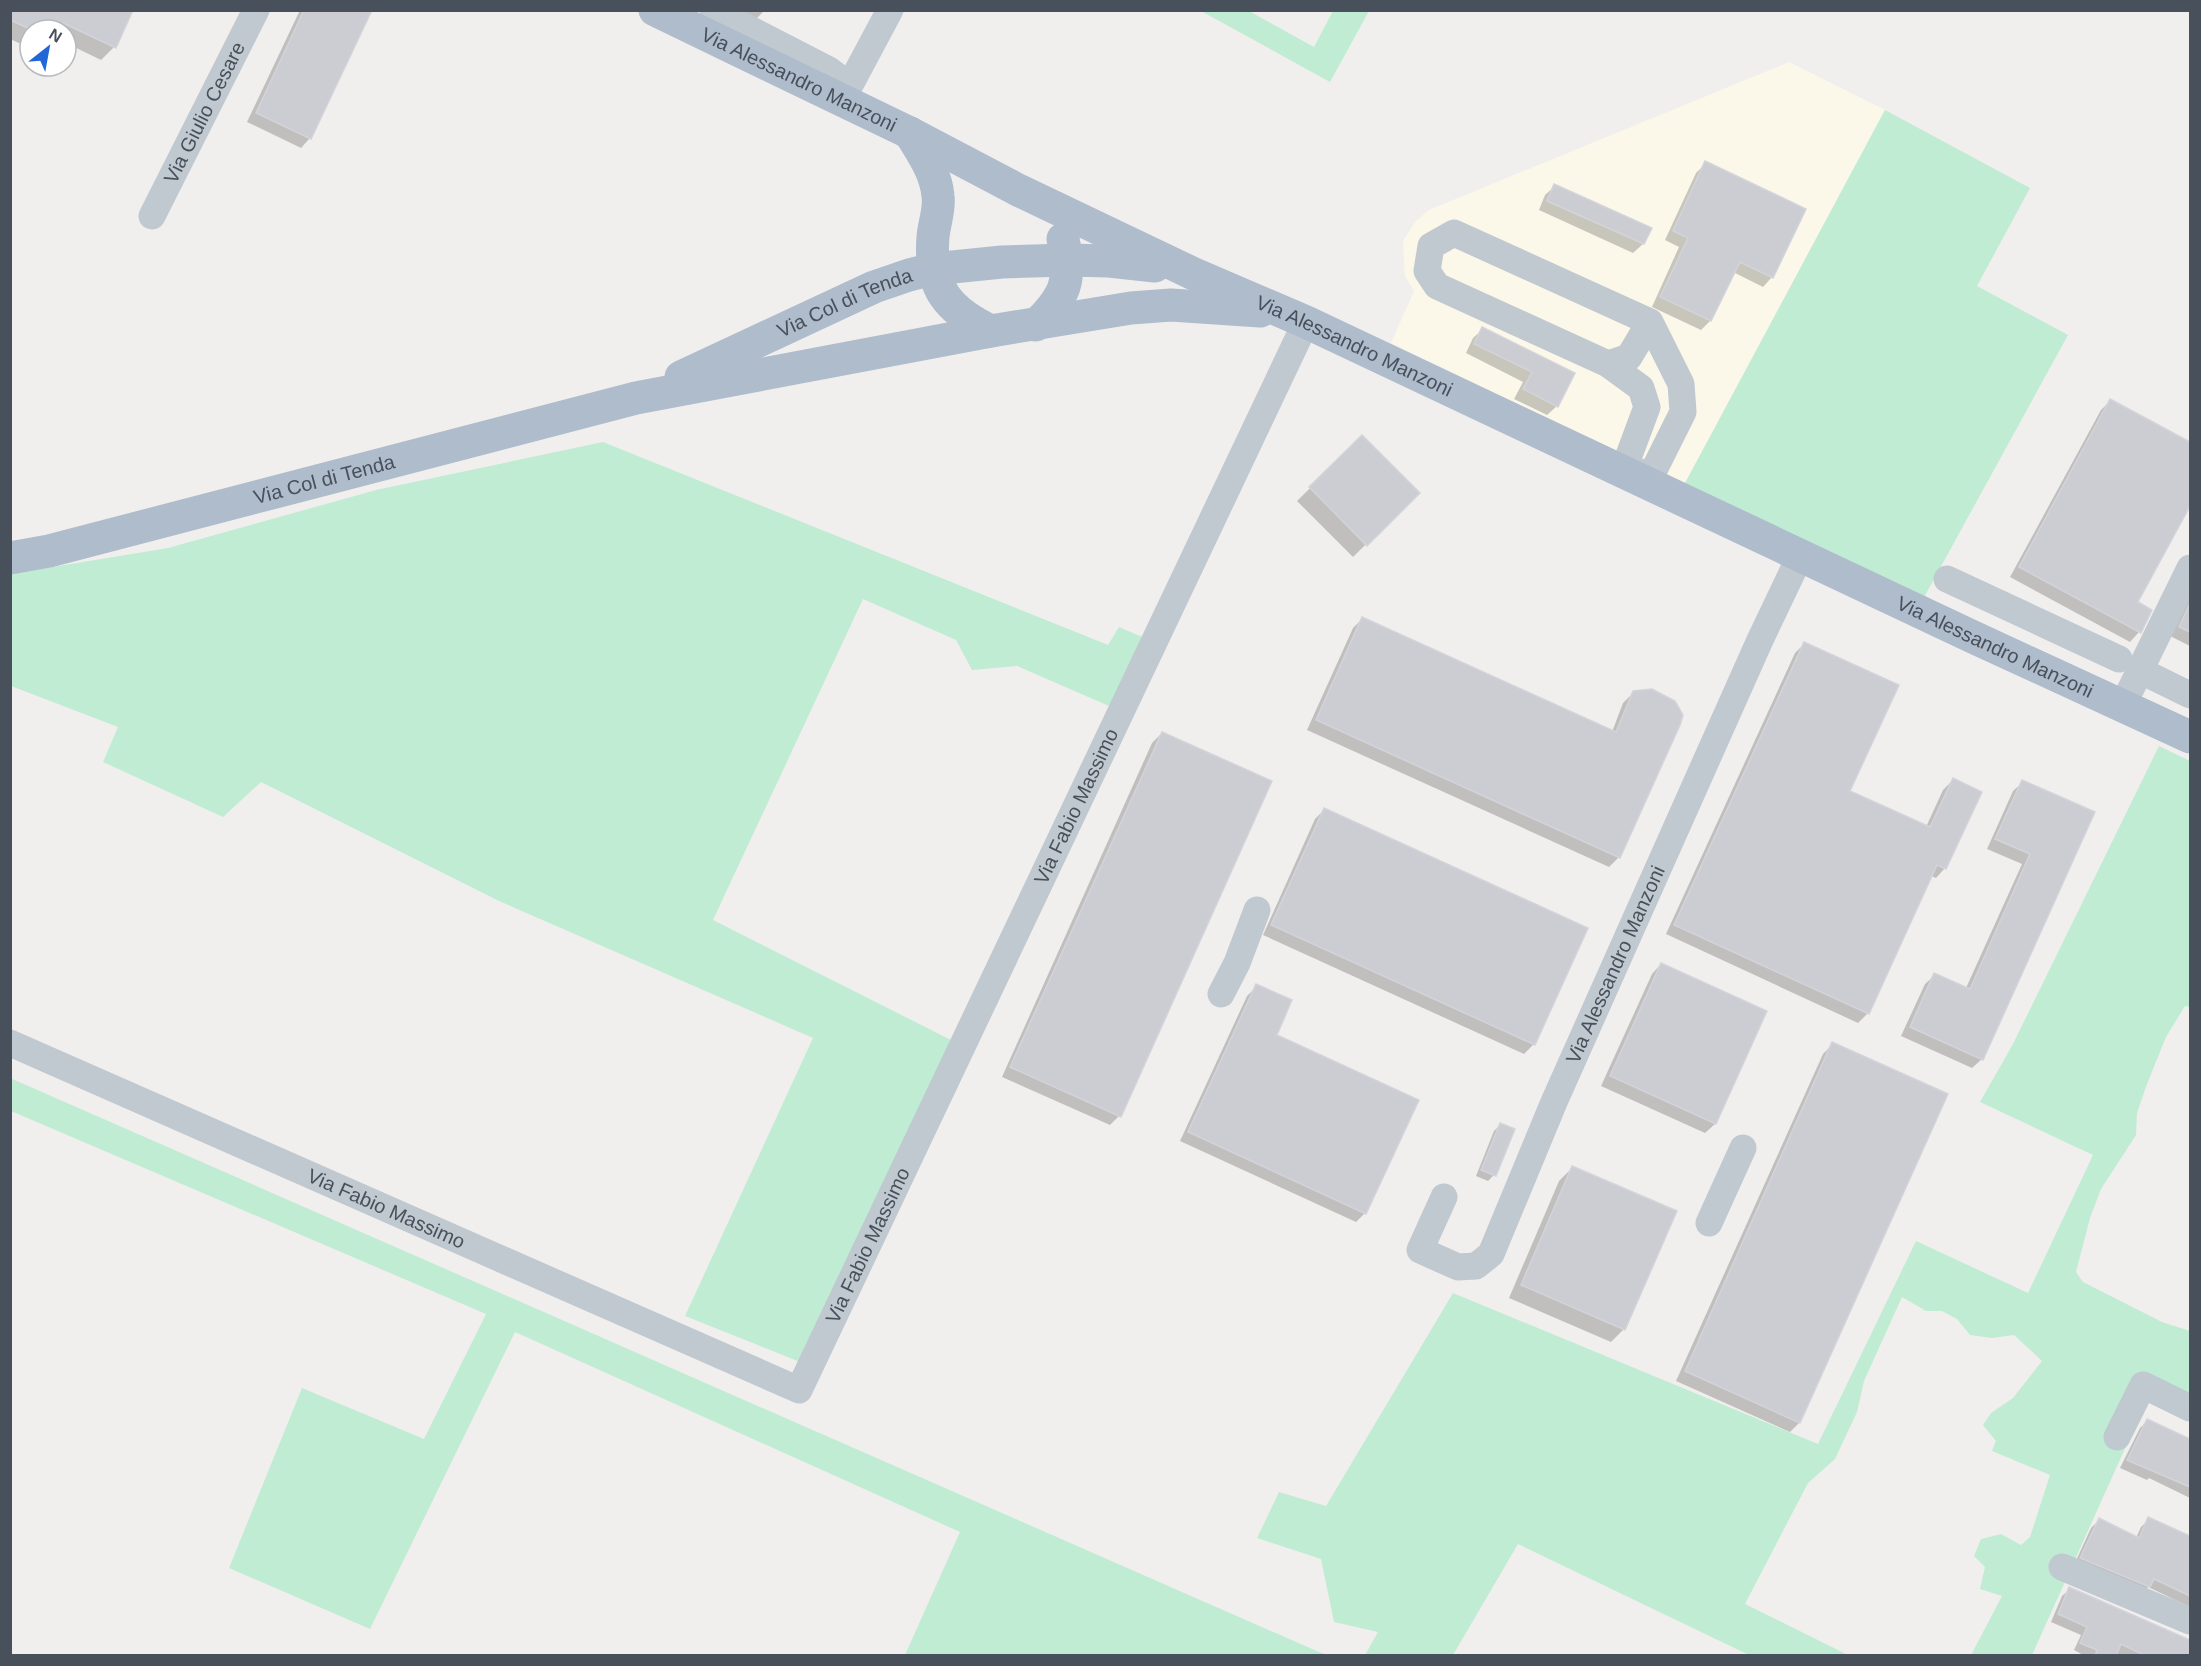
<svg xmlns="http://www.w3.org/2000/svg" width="2201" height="1666" font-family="Arial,sans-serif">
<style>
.commercial{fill:#fbf7e9}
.green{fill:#bfecd3}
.shadow{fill:#0003}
.building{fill:#cccdd3;stroke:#d3d4da;stroke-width:1.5}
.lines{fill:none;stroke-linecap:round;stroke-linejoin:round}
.minor{stroke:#c0c8d0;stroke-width:27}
.major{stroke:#afbccc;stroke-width:33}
.labels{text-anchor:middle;stroke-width:4.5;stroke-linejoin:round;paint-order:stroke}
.street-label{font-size:20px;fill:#48505b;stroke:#fff}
</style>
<rect width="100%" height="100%" fill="#f1efee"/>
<polygon class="commercial" points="1789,62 1885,110 1684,485 1391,343 1414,291 1405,276 1403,241 1415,222 1429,210"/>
<g class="green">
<polygon points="1201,11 1249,11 1314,47 1333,11 1369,11 1330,82"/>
<polygon points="1885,110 2030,188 1977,286 2068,335 1922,601 1684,485"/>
<polygon points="603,442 1108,645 1119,627 1147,639 1109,706 1017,666 972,670 956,640 863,599 713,920 953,1041 800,1362 685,1316 813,1038 499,901 261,782 223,817 103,762 118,727 11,686 10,574 168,548 376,490"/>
<polygon points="2159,746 2190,761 2190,1007 2185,1006 2166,1037 2147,1084 2137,1113 2136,1135 2101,1189 2090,1218 2076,1272 2083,1282 2162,1322 2190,1331 2190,1395 2155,1382 2032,1655 1971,1655 2002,1596 1980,1589 1985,1567 1974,1556 1981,1539 2001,1534 2021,1545 2030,1537 2050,1475 1992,1451 1996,1441 1983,1425 1991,1413 2013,1398 2042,1361 2014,1335 1992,1338 1970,1335 1957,1319 1942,1311 1926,1311 1902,1297 1864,1381 1857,1412 1835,1459 1808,1483 1745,1604 1848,1655 1749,1655 1518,1544 1453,1655 1365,1655 1378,1632 1334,1622 1321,1559 1257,1538 1279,1492 1326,1506 1453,1293 1818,1444 1916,1241 2028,1293 2093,1155 1980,1102 2013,1044"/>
<polygon points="10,1078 1319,1652 1328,1655 905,1655 960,1532 515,1332 370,1629 229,1568 302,1388 424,1439 486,1314 11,1111"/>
</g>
<g class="shadow">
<polygon points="10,10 132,10 114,47 101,60 66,43 66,30 30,30 30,48 10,39"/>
<polygon points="300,10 370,10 310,138 301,148 247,122"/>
<polygon points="716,10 765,10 748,27"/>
<polygon points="1706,163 1772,277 1763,287 1733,272 1710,321 1701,330 1652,307 1679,247 1665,240 1696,173"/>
<polygon points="1555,186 1650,228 1643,244 1633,253 1539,210 1545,195"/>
<polygon points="1483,329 1573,374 1557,406 1547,415 1514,399 1523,382 1466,353 1473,338"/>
<polygon points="2110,401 2190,444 2190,503 2136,603 2150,611 2139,632 2130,642 2010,577 2101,410"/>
<polygon points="1362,437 1418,493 1353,557 1297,501"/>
<polygon points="2190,595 2190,646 2170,636"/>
<polygon points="1362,619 1612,732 1623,703 1633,693 1619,857 1609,867 1307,730 1353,628"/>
<polygon points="1804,644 1848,792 1926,827 1943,790 1953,780 1945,868 1936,878 1931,876 1868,1013 1858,1023 1666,934 1795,653"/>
<polygon points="1162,733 1119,1116 1110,1125 1002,1077 1152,743"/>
<polygon points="2023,782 2093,813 1982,1059 1972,1068 1901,1036 1925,984 1935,975 1966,988 2022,864 1987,849 2013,791"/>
<polygon points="1324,810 1534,1044 1524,1054 1263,935 1315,819"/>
<polygon points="1661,964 1765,1011 1715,1124 1705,1133 1601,1086 1652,974"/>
<polygon points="1257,986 1275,1035 1365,1213 1356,1222 1180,1141 1247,996"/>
<polygon points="1833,1044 1799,1423 1790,1432 1676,1381 1823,1054"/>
<polygon points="1500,1125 1494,1175 1488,1181 1476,1176 1494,1131"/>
<polygon points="1572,1168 1624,1329 1611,1342 1509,1298 1559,1181"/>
<polygon points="2147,1421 2190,1443 2190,1498 2149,1478 2147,1480 2120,1468 2140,1428"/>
<polygon points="2149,1519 2188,1536 2190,1533 2190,1607 2148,1587 2141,1594 2074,1565 2091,1528 2099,1520 2136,1538 2141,1527"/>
<polygon points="2070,1589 2190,1642 2190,1656 2122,1656 2116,1653 2115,1656 2085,1656 2074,1650 2081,1635 2051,1622 2062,1596"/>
</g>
<g class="building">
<polygon points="10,10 133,10 116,48 63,23 59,30 32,30 10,20"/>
<polygon points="304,10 372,10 311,139 256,113"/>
<polygon points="1705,161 1806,209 1773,278 1740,262 1711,321 1660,297 1688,238 1673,231"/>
<polygon points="1554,184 1652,228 1644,244 1547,201"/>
<polygon points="1482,327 1575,373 1558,407 1523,389 1532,372 1474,344"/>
<polygon points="2110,399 2190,442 2190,506 2138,602 2152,610 2141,633 2019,567"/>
<polygon points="1362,435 1420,493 1367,546 1309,487"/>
<polygon points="2190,603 2190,632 2179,627"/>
<polygon points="1362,617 1616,732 1633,691 1652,689 1675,701 1683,715 1680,725 1620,858 1316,720"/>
<polygon points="1804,642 1899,685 1850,791 1930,827 1953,778 1982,792 1946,869 1937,865 1869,1014 1674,925"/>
<polygon points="1162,732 1272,781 1121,1117 1010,1067"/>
<polygon points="2022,780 2095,812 1983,1060 1910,1027 1934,973 1970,989 2030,854 1995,839"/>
<polygon points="1324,808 1588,928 1535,1045 1271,925"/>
<polygon points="1661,963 1767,1011 1716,1124 1610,1076"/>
<polygon points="1256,984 1292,1000 1277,1035 1419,1100 1366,1214 1188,1132"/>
<polygon points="1832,1042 1948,1094 1800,1423 1685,1371"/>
<polygon points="1500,1123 1515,1129 1496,1176 1481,1170"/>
<polygon points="1572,1166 1677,1211 1625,1330 1521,1285"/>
<polygon points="2147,1419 2190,1439 2190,1487 2127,1460"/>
<polygon points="2148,1517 2190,1536 2190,1596 2154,1579 2150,1587 2080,1558 2099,1518 2139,1538"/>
<polygon points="2069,1587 2190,1640 2190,1656 2146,1656 2121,1644 2116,1656 2095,1656 2097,1650 2080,1643 2087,1627 2058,1614"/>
</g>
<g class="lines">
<g class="minor">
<polyline points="713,10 829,70 849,85"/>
<polyline points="842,100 890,10"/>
<path id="s1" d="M 152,216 L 256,10"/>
<polyline points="1608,364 1629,357 1650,322 1454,233 1431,246 1427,271 1437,286 1608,364 1641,388 1647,407 1628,458 1634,476 1654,470 1683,412 1681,384 1650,322"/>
<polyline points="1947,579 2119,659"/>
<polyline points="2139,670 2190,695"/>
<polyline points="2123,705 2190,568"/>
<polyline points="1221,994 1237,963 1257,910"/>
<path id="s2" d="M 10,1043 L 799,1390 L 1306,322"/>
<path id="s3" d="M 1444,1197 L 1420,1250 L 1458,1267 L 1476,1266 L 1491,1254 L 1554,1102 L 1760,640 L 1801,554"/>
<polyline points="1709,1223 1743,1148"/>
<polyline points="2117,1437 2143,1385 2190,1408"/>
<polyline points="2062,1567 2190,1621"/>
</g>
<g class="major">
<path id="s4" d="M 655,10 L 910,133 L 1018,190 L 1194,274 L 1306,322 L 1973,637 L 2190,737"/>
<path d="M 910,133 C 922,153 936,172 938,196 C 940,209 934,224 933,237 C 929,287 947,310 991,331"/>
<path d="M 1036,325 C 1066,296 1072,280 1063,239"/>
<path id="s5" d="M 681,377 L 874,287 L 909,275 L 933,269 L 1002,262 L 1067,260 L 1109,261 L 1155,266"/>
<path id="s6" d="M 10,558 L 49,551 L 636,398 L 991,331 L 1131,308 L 1171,305 L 1260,311"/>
</g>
</g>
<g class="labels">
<g class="street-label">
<text dy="7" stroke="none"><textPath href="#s4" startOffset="160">Via Alessandro Manzoni</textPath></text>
<text dy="7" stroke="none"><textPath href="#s1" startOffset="116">Via Giulio Cesare</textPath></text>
<text dy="7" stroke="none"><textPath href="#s5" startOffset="180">Via Col di Tenda</textPath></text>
<text dy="7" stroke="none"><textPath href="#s4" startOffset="776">Via Alessandro Manzoni</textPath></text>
<text dy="7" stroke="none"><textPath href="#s6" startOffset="324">Via Col di Tenda</textPath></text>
<text dy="7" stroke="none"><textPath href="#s4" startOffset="1484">Via Alessandro Manzoni</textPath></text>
<text dy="7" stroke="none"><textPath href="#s2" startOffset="1508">Via Fabio Massimo</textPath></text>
<text dy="7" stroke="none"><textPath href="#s3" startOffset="452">Via Alessandro Manzoni</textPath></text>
<text dy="7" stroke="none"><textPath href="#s2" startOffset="411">Via Fabio Massimo</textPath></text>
<text dy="7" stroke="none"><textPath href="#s2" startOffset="1022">Via Fabio Massimo</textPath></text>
</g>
</g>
<rect width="2201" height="1666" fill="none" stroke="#48505b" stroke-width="24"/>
<g transform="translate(48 48) rotate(31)"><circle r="28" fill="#ffffff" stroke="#b6b9bd" stroke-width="1.5"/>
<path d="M0-4.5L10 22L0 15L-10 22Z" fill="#2366d7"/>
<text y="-9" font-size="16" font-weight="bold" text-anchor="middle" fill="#48505b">N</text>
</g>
</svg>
